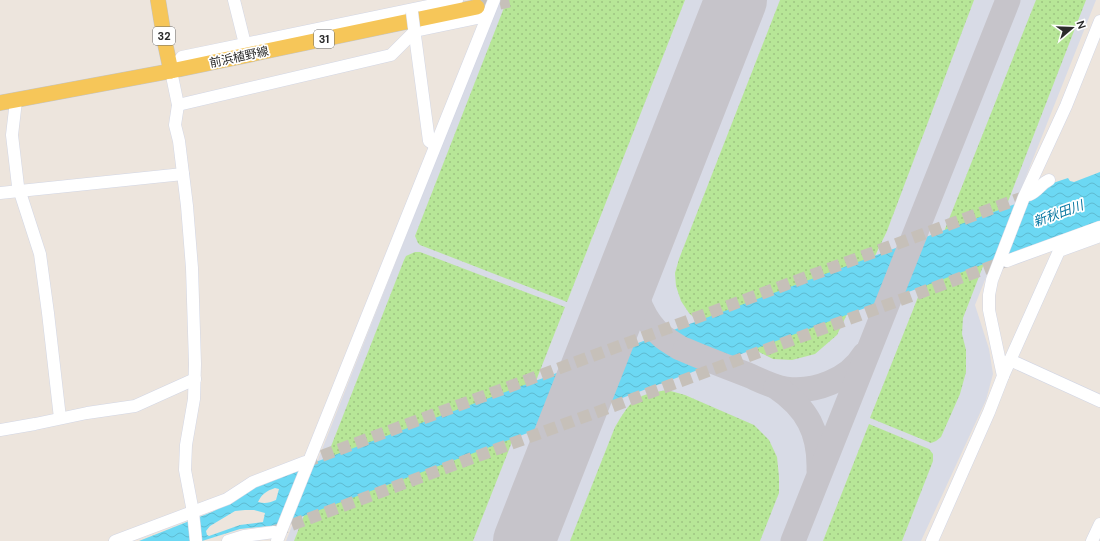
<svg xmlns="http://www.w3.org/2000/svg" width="1100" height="541" font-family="'DM Sans','Noto Sans JP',sans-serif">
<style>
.airport{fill:#d8dbe6}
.grass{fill:url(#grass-dots)}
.water{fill:url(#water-waves);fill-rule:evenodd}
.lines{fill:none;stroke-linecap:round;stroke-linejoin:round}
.taxiway{stroke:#c6c4ca;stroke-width:25}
.runway{stroke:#c6c4ca;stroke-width:62}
.minor-tunnel{stroke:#c6c0b9;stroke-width:12;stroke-dasharray:12 6;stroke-linecap:butt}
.major-tunnel{stroke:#c6c0b9;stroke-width:15;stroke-dasharray:15 8;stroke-linecap:butt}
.minor-casing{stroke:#d2d6e4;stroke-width:13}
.major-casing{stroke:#c4c4c4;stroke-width:16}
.minor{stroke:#fff;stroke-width:12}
.major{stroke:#f6c659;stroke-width:15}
.minor-bridge-casing{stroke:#d2d6e4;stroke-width:13;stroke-linecap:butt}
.minor-bridge{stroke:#fff;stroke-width:12}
.labels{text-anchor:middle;stroke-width:3.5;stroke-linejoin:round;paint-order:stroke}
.shield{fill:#fff;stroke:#6b6b6b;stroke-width:1}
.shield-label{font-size:11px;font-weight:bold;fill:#2b2b2b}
.street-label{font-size:12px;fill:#2b2b2b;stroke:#fff}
.water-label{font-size:13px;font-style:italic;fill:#0977a1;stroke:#fff}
</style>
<defs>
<pattern id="grass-dots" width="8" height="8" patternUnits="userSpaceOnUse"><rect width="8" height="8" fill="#b7e697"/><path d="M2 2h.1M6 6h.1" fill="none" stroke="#9ec582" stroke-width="1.8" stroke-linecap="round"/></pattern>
<pattern id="water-waves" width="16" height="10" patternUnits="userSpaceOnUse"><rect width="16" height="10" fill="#6cd8f3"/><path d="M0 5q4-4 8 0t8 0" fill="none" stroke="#5ebad0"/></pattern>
</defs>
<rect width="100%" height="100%" fill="#ede5dd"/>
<polygon class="airport" points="499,0 1096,0 975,305 989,349 993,374 986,400 921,541 286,541"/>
<g class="grass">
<polygon points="507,0 685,0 567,302 420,245 418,243 415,236"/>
<polygon points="780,0 974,0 887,231 837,335 815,354 792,360 773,359 700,323 689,313 681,301 676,286 675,273 679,259"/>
<polygon points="1036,0 1086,0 963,318 962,334 966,350 966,372 960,394 941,437 936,441 931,443 870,418"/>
<polygon points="415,252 420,252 565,307 473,541 294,541 404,260 406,256"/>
<path d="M 667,390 L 685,395 L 754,425 L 769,440 L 777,457 L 779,477 L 779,493 L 760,541 L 570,541 L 615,427 C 631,400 635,395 667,390 Z"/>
<polygon points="869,424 929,449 933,454 933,461 902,541 823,541"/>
</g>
<path class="water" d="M 1100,172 L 1100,221 L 279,525 L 240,529 L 202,541 L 139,541 L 212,512 L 229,503 L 256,484 L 1034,197 L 1044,186 L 1068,178 L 1070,181 L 1074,182 ZM 275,488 L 279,489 L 276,500 C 269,503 265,504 258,502 C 262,494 266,491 275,488 ZM 245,510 L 254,510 L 265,513 L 263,522 L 240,525 L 209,536 L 207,535 L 206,531 L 210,526 L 235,511 Z"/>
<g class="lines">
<g class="taxiway">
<path d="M 640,243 C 638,253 634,263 634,273 C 633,296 645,322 662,336 C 668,341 674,344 680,348"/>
<path d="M 685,350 C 706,359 727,367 748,375 C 760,380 772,387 786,389 C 814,393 849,380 864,355"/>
<path d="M 776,387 C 807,408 820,432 819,470"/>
<polyline points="793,541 1008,0"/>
</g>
<polyline class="runway" points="524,541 736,0"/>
<g class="minor-tunnel">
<polyline points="305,462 1029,195"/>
<polyline points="275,531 1006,261"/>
</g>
<polyline class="major-tunnel" points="477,7 509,0"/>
<defs>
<g id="minor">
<polyline points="234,0 245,44"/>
<polyline points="414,28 429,141 435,145"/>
<polyline points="16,101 12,135 18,186 40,254 48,313 60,418"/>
<polyline points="178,105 391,55 415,31 487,16"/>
<polyline points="0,193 183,174"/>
<path d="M 1029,195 C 1039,191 1040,184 1049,180"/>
<polyline points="1007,261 1100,227"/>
<polyline points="1010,360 1100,401"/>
<polyline points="1003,376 1059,251 1100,236"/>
<polyline points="0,430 35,424 87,413 135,406 195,379"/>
<polyline points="115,541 227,499 253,482 305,462"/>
<polyline points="196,541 193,512 185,470 186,445 194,399 195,364 192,268 187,206 179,141 175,125 178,105 171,71 182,57 457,0"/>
<polyline points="228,541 244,536 274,532"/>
<polyline points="277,541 494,0"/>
<polyline points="932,541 989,412 1003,376 989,310 989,295 992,280 1024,197 1066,106 1100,21"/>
<polyline points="1092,541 1100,524"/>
</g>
<g id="major">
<polyline points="158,0 165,43 171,71"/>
<polyline points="0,103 171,71 477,7"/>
</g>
</defs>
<use href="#minor" class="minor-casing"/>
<use href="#major" class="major-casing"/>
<use href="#minor" class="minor"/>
<use href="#major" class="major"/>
<defs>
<polyline id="minor-bridge" points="412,12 414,28"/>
</defs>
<use href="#minor-bridge" class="minor-bridge-casing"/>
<use href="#minor-bridge" class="minor-bridge"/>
</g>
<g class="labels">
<g class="shield">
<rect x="153" y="27" width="22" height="18" rx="3"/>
<rect x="314" y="30" width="20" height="18" rx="3"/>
</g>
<g class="shield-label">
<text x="164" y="40">32</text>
<text x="324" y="43">31</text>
</g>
<g class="street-label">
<text transform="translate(239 57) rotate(-12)" y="4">前浜植野線</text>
</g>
<g class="water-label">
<text transform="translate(1058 213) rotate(-20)" y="5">新秋田川</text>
</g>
</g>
<g transform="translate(1072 28) rotate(71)" stroke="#ffffff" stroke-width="3" paint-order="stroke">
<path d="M0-3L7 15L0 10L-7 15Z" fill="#2b2b2b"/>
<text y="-6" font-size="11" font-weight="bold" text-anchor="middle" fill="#2b2b2b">N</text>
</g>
</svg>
